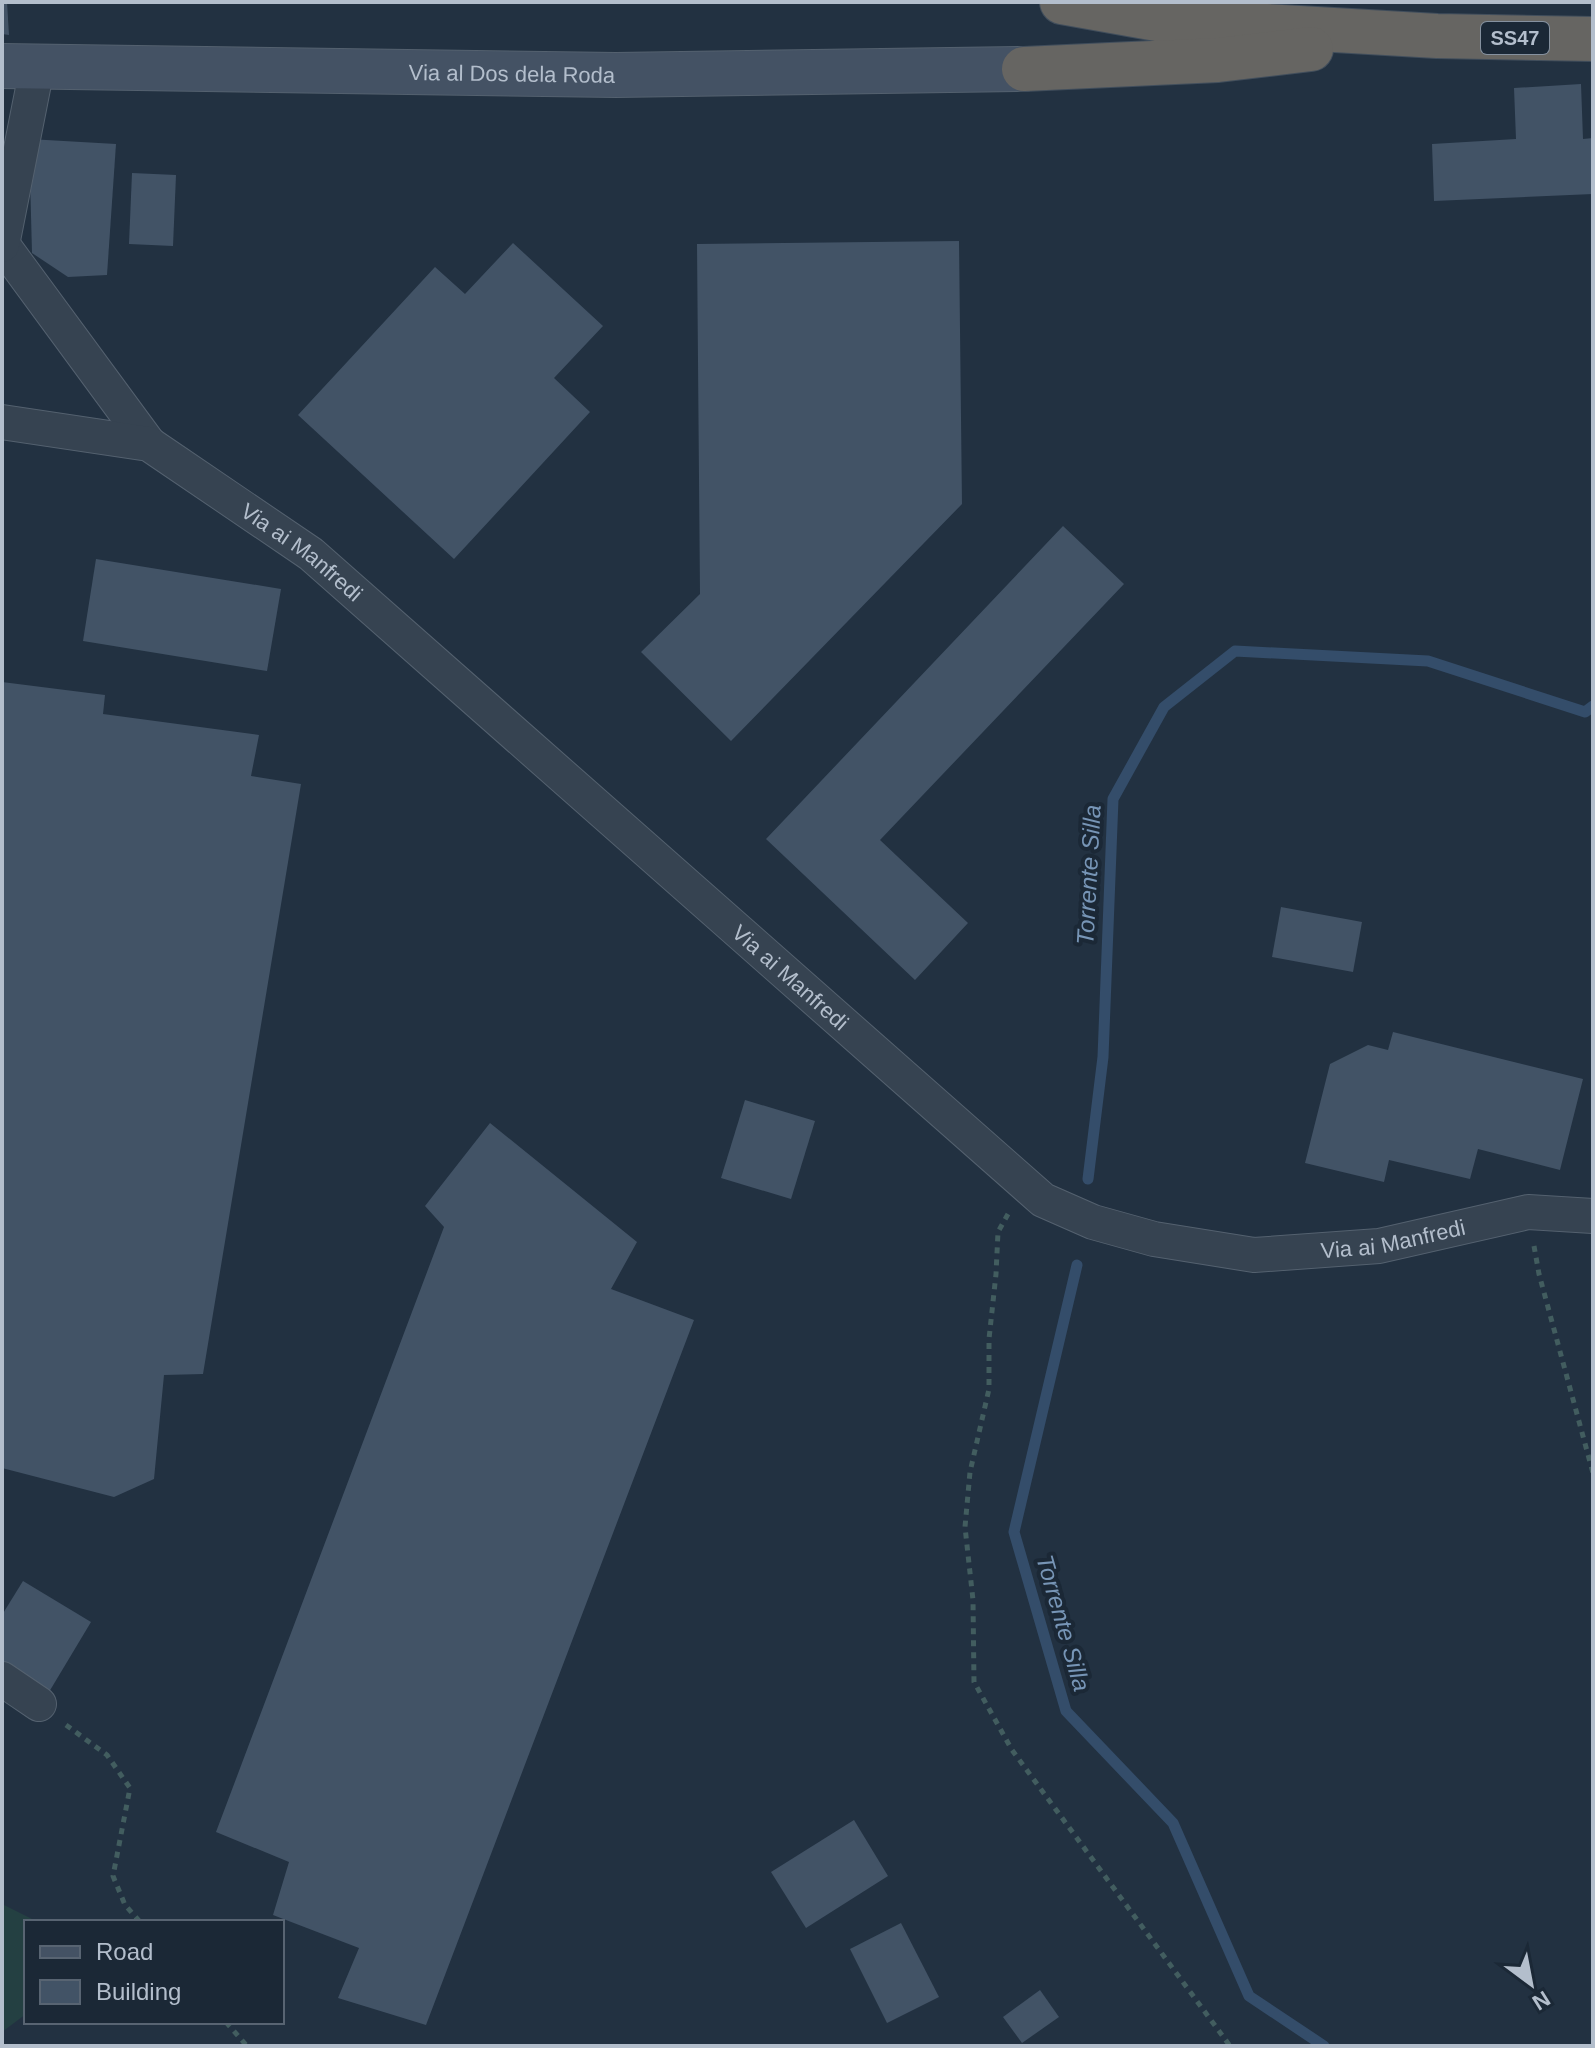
<svg xmlns="http://www.w3.org/2000/svg" width="1595" height="2048" font-family="Arial,sans-serif">
<style>
.green{fill:#244042}
.lines{fill:none;stroke-linecap:round;stroke-linejoin:round}
.stream{stroke:#344d6a;stroke-width:11}
.building{fill:#425366}
.minor-casing{stroke:#54616f;stroke-width:36}
.secondary-casing{stroke:#54616f;stroke-width:46}
.trunk-casing{stroke:#414e5c;stroke-width:46}
.path{stroke:#425d5f;stroke-width:5;stroke-dasharray:6 6;stroke-linecap:butt}
.minor{stroke:#364351;stroke-width:34}
.secondary{stroke:#445264;stroke-width:44}
.trunk{stroke:#666562;stroke-width:44}
.labels{text-anchor:middle;stroke-width:8;stroke-linejoin:round;paint-order:stroke}
.shield{fill:#1b2836;stroke:#85919f;stroke-width:2}
.shield-label{font-size:20px;font-weight:bold;fill:#b3becc}
.street-label{font-size:22px;fill:#b3becc;stroke:#1b2836}
.water-label{font-size:24px;font-style:italic;fill:#7795b6;stroke:#1b2836}
</style>
<rect width="100%" height="100%" fill="#223141"/>
<polygon class="green" points="2,1904 38,1922 26,1922 26,2014 2,2032"/>
<g class="lines">
<g class="stream">
<polyline points="1088,1179 1103,1057 1113,799 1164,707 1235,651 1428,661 1585,712 1593,706"/>
<polyline points="1077,1265 1014,1532 1066,1711 1173,1823 1249,1996 1324,2046"/>
</g>
</g>
<g class="building">
<polygon points="2,2 7,2 9,35 2,34"/>
<polygon points="1581,84 1583,139 1593,138 1593,194 1434,201 1432,144 1516,139 1514,88"/>
<polygon points="29,139 116,144 107,275 68,277 32,253"/>
<polygon points="132,173 176,175 173,246 129,244"/>
<polygon points="959,241 962,504 731,741 641,652 700,594 697,244"/>
<polygon points="513,243 603,326 554,378 590,412 454,559 298,415 435,267 465,294"/>
<polygon points="1063,526 1124,584 880,840 968,923 915,980 766,839"/>
<polygon points="96,559 281,589 267,671 83,641"/>
<polygon points="2,682 105,695 103,714 259,735 251,776 301,784 203,1374 164,1375 154,1479 114,1497 2,1468"/>
<polygon points="1281,907 1362,922 1353,972 1272,957"/>
<polygon points="1393,1032 1583,1079 1560,1170 1478,1149 1470,1179 1389,1160 1384,1182 1305,1163 1330,1064 1368,1045 1388,1050"/>
<polygon points="745,1100 815,1121 791,1199 721,1178"/>
<polygon points="490,1123 637,1242 611,1289 694,1320 426,2025 338,1998 359,1948 273,1915 289,1862 216,1832 444,1227 425,1206"/>
<polygon points="23,1581 91,1622 49,1692 2,1664 2,1615"/>
<polygon points="854,1820 888,1876 806,1928 771,1872"/>
<polygon points="901,1923 939,1997 887,2023 850,1949"/>
<polygon points="1040,1990 1059,2017 1022,2043 1003,2017"/>
</g>
<g class="lines">
<defs>
<g id="minor">
<polyline points="2,244 149,444"/>
<polyline points="2,245 37,68"/>
<path id="s1" d="M 2,422 L 149,444 L 311,554 L 1043,1200 L 1093,1222 L 1154,1239 L 1254,1255 L 1379,1246 L 1528,1212 L 1593,1216"/>
<polyline points="2,1679 39,1704"/>
</g>
<g id="secondary">
<path id="s2" d="M 2,66 L 616,75 L 1024,69"/>
</g>
<g id="trunk">
<polyline points="1062,2 1163,20 1437,36 1593,39"/>
<polyline points="1024,69 1218,60 1311,49"/>
</g>
</defs>
<use href="#minor" class="minor-casing"/>
<use href="#secondary" class="secondary-casing"/>
<use href="#trunk" class="trunk-casing"/>
<g class="path">
<polyline points="1008,1214 998,1232 996,1274 989,1339 989,1389 970,1472 965,1527 973,1600 974,1682 1012,1750 1230,2046"/>
<polyline points="1534,1246 1539,1274 1593,1473"/>
<polyline points="66,1725 107,1755 130,1788 113,1876 125,1905 140,1922"/>
<polyline points="226,2022 247,2046"/>
</g>
<use href="#minor" class="minor"/>
<use href="#secondary" class="secondary"/>
<use href="#trunk" class="trunk"/>
</g>
<g class="labels">
<rect class="shield" x="1481" y="22" width="68" height="32" rx="6"/>
<g class="shield-label">
<text x="1515" y="45">SS47</text>
</g>
<g class="street-label">
<text dy="8" stroke="none"><textPath href="#s2" startOffset="510">Via al Dos dela Roda</textPath></text>
<text dy="8" stroke="none"><textPath href="#s1" startOffset="336">Via ai Manfredi</textPath></text>
<text dy="8" stroke="none"><textPath href="#s1" startOffset="984">Via ai Manfredi</textPath></text>
<text dy="8" stroke="none"><textPath href="#s1" startOffset="1680">Via ai Manfredi</textPath></text>
</g>
<g class="water-label">
<text transform="translate(1089 875) rotate(-87)" y="8">Torrente Silla</text>
<text transform="translate(1063 1623) rotate(74)" y="8">Torrente Silla</text>
</g>
</g>
<rect width="1595" height="2048" fill="none" stroke="#b3becc" stroke-width="8"/>
<rect x="24" y="1920" width="260" height="104" fill="#1b2836" stroke="#586472" stroke-width="2"/>
<rect x="40" y="1946" width="40" height="12" fill="#445264" stroke="#586472" stroke-width="2"/>
<text x="96" y="1960" font-size="24" fill="#b3becc">Road</text>
<rect x="40" y="1980" width="40" height="24" fill="#425366" stroke="#586472" stroke-width="2"/>
<text x="96" y="2000" font-size="24" fill="#b3becc">Building</text>
<g transform="translate(1531 1984) rotate(148)" stroke="#1b2836" stroke-width="6" paint-order="stroke">
<path d="M0-6L14 30L0 20L-14 30Z" fill="#b3becc"/>
<text y="-12" font-size="22" font-weight="bold" text-anchor="middle" fill="#b3becc">N</text>
</g>
</svg>
